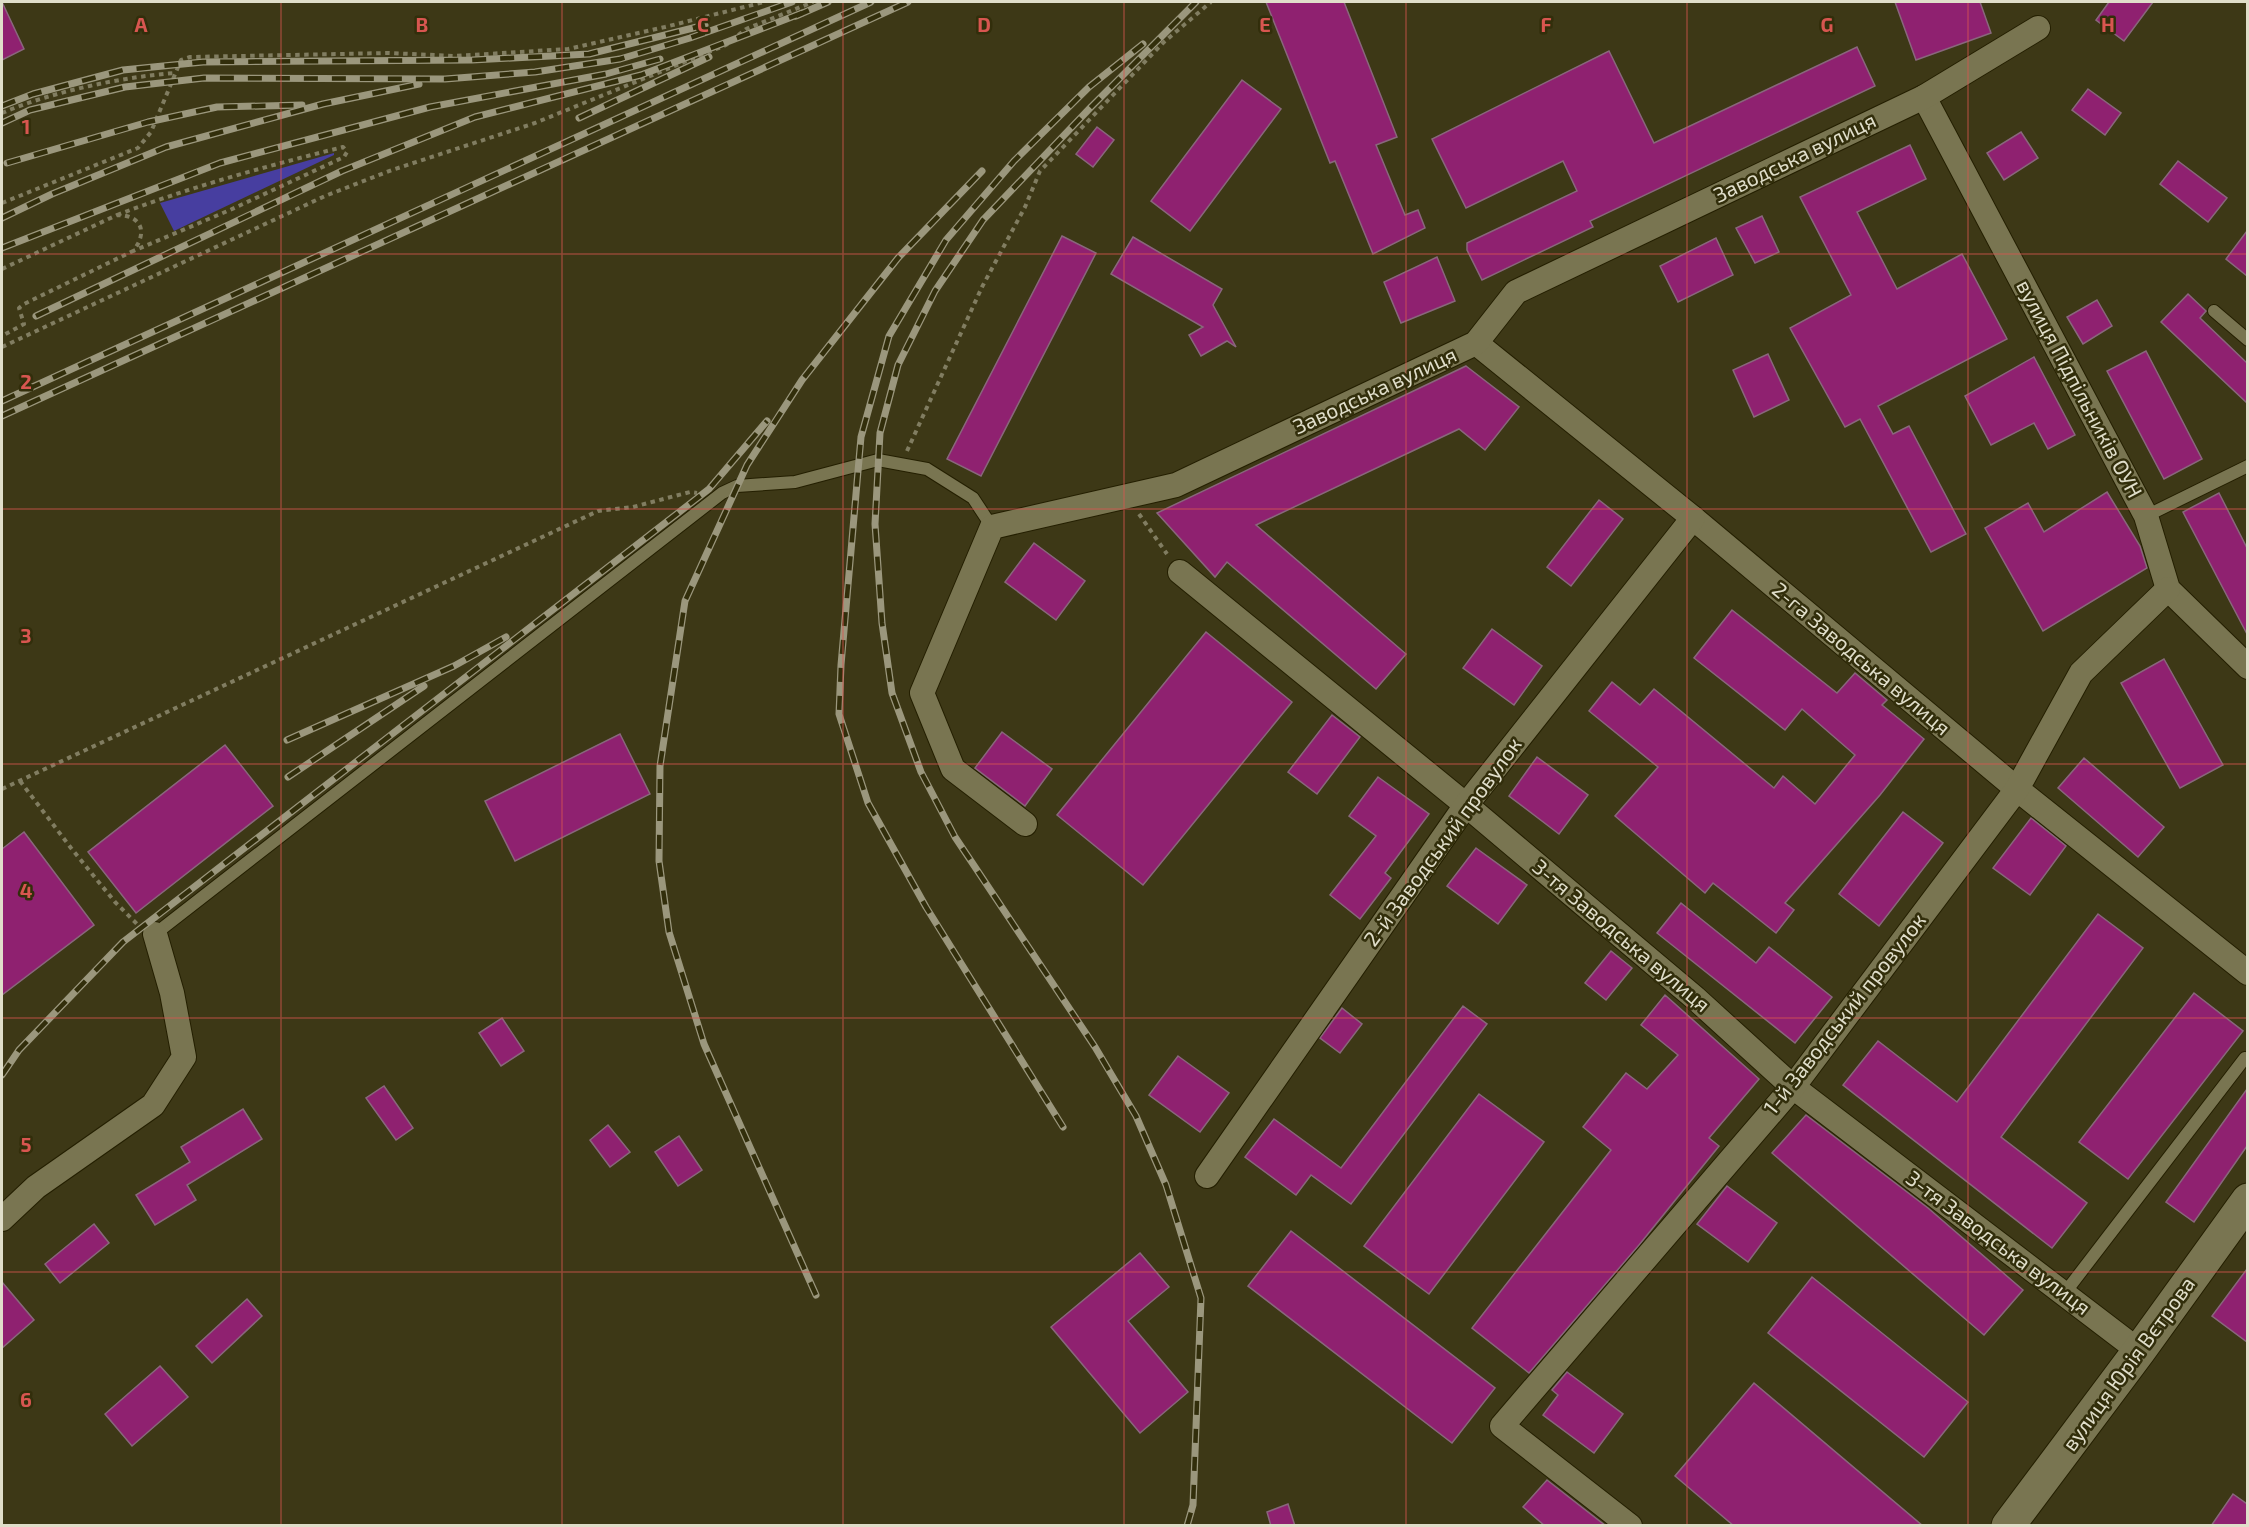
<svg xmlns="http://www.w3.org/2000/svg" width="2249" height="1527" font-family="'Exo 2',sans-serif">
<style>
.green{fill:#473ea0}
.building{fill:#8f2170;stroke:#89677c;stroke-width:1.5}
.lines{fill:none;stroke-linecap:round;stroke-linejoin:round}
.lane-casing{stroke:#241f00;stroke-width:14}
.street-casing{stroke:#241f00;stroke-width:26}
.secondary-casing{stroke:#241f00;stroke-width:35}
.path{stroke:#817d61;stroke-width:4;stroke-dasharray:4.5 4.5;stroke-linecap:butt}
.lane{stroke:#797551;stroke-width:12}
.street{stroke:#797551;stroke-width:24}
.secondary{stroke:#797551;stroke-width:33}
.rail-casing{stroke:#9b977d;stroke-width:7}
.rail{stroke:#322e0b;stroke-width:4.5;stroke-dasharray:14;stroke-linecap:butt}
.grid{fill:none;stroke:#d85650;stroke-width:1.5;stroke-opacity:0.55}
.labels{text-anchor:middle;stroke-width:5;stroke-linejoin:round;paint-order:stroke}
.street-label{font-size:21px;fill:#e0deca;stroke:#322e0b}
.grid-label{font-size:20px;text-anchor:middle;font-weight:bold;fill:#d85650;stroke:#322e0b;stroke-width:5;stroke-linejoin:round;paint-order:stroke}
</style>
<rect width="100%" height="100%" fill="#3d3816"/>
<polygon class="green" points="334,153 334,155 174,231 160,203"/>
<g class="building">
<polygon points="2,2 24,49 2,60"/>
<polygon points="1266,2 1344,2 1397,137 1376,145 1405,215 1418,210 1425,228 1373,254 1335,161 1330,163"/>
<polygon points="1895,2 1980,2 1991,33 1916,60"/>
<polygon points="2109,2 2153,2 2124,41 2096,20"/>
<polygon points="1857,47 1875,86 1590,221 1593,227 1482,280 1467,250 1467,243 1577,191 1563,161 1466,208 1432,139 1609,51 1654,143"/>
<polygon points="1242,80 1281,109 1190,231 1151,201"/>
<polygon points="2088,89 2121,113 2105,135 2072,110"/>
<polygon points="1097,127 1114,140 1093,167 1076,154"/>
<polygon points="2021,132 2038,158 2004,180 1987,153"/>
<polygon points="1910,145 1926,179 1857,212 1897,289 1962,254 2007,339 1878,406 1893,434 1909,426 1966,534 1931,552 1860,419 1845,427 1790,328 1851,295 1800,197"/>
<polygon points="2178,161 2227,198 2208,222 2160,184"/>
<polygon points="1762,216 1779,252 1755,263 1736,228"/>
<polygon points="2247,231 2247,276 2226,259"/>
<polygon points="1062,236 1096,253 981,476 947,459"/>
<polygon points="1133,237 1222,289 1213,305 1236,347 1227,341 1201,356 1189,335 1203,327 1111,274"/>
<polygon points="1716,238 1733,275 1678,302 1660,266"/>
<polygon points="1437,257 1455,301 1401,323 1384,282"/>
<polygon points="2188,294 2206,311 2200,318 2247,363 2247,403 2161,322"/>
<polygon points="2097,300 2112,326 2083,344 2067,317"/>
<polygon points="2146,351 2202,459 2164,479 2107,371"/>
<polygon points="1768,354 1789,400 1754,417 1733,370"/>
<polygon points="2034,357 2075,435 2048,449 2034,423 1991,445 1965,396"/>
<polygon points="1466,366 1519,407 1485,450 1459,429 1256,525 1406,654 1376,689 1227,562 1215,577 1157,513"/>
<polygon points="2107,492 2140,546 2147,568 2043,631 1985,528 2028,503 2044,532"/>
<polygon points="2219,493 2247,548 2247,634 2183,512"/>
<polygon points="1599,500 1623,519 1571,586 1547,567"/>
<polygon points="1034,543 1085,581 1056,620 1005,582"/>
<polygon points="1732,610 1837,693 1855,673 1887,700 1882,705 1924,739 1880,795 1785,903 1794,910 1776,933 1713,883 1705,893 1615,816 1658,767 1589,711 1612,682 1640,705 1654,689 1774,788 1783,776 1815,804 1855,755 1802,709 1785,730 1694,658"/>
<polygon points="1492,629 1542,666 1514,705 1463,668"/>
<polygon points="1206,632 1292,702 1143,885 1057,815"/>
<polygon points="2164,659 2223,765 2180,788 2121,683"/>
<polygon points="1332,715 1360,737 1317,794 1288,772"/>
<polygon points="1002,732 1052,769 1025,806 975,768"/>
<polygon points="620,734 650,794 515,861 485,801"/>
<polygon points="225,745 273,806 136,913 88,852"/>
<polygon points="1537,757 1588,795 1559,834 1509,796"/>
<polygon points="2084,758 2164,827 2138,857 2058,788"/>
<polygon points="1378,777 1429,814 1385,873 1391,878 1360,919 1330,895 1376,836 1349,816"/>
<polygon points="1903,812 1943,843 1879,926 1839,894"/>
<polygon points="2031,818 2066,846 2030,895 1993,868"/>
<polygon points="24,832 94,925 2,995 2,849"/>
<polygon points="1476,848 1527,885 1498,924 1447,886"/>
<polygon points="1681,903 1756,963 1769,947 1832,997 1795,1043 1657,933"/>
<polygon points="2098,914 2143,948 2001,1137 2087,1203 2052,1248 1843,1085 1878,1041 1957,1102"/>
<polygon points="1611,951 1632,968 1606,1000 1585,983"/>
<polygon points="2194,993 2243,1031 2128,1179 2079,1142"/>
<polygon points="1665,995 1759,1079 1709,1138 1719,1146 1639,1245 1529,1373 1472,1328 1611,1150 1583,1127 1626,1073 1647,1089 1678,1055 1641,1025"/>
<polygon points="1463,1006 1487,1024 1351,1204 1311,1175 1296,1195 1245,1157 1274,1119 1341,1168"/>
<polygon points="1342,1008 1362,1024 1340,1053 1320,1038"/>
<polygon points="502,1018 524,1051 501,1066 479,1033"/>
<polygon points="1178,1056 1229,1093 1200,1132 1149,1095"/>
<polygon points="384,1086 413,1128 396,1140 366,1098"/>
<polygon points="2247,1089 2247,1146 2194,1222 2166,1202"/>
<polygon points="1479,1094 1544,1142 1429,1294 1364,1246"/>
<polygon points="243,1109 262,1139 187,1185 196,1200 155,1225 136,1195 190,1162 181,1147"/>
<polygon points="1806,1115 1928,1208 2023,1290 1984,1335 1772,1153"/>
<polygon points="608,1125 630,1152 610,1167 590,1140"/>
<polygon points="679,1136 702,1170 678,1186 655,1152"/>
<polygon points="1727,1186 1777,1223 1748,1262 1697,1224"/>
<polygon points="94,1224 109,1243 60,1283 45,1264"/>
<polygon points="1291,1231 1495,1388 1452,1443 1248,1286"/>
<polygon points="1140,1253 1169,1287 1128,1321 1188,1392 1140,1433 1051,1327"/>
<polygon points="2247,1269 2247,1342 2212,1316"/>
<polygon points="1812,1277 1968,1402 1924,1457 1768,1333"/>
<polygon points="2,1282 34,1320 2,1348"/>
<polygon points="247,1299 262,1316 212,1363 196,1346"/>
<polygon points="160,1366 188,1397 132,1446 105,1414"/>
<polygon points="1567,1372 1623,1414 1594,1453 1543,1415 1558,1395 1552,1390"/>
<polygon points="1754,1383 1923,1526 1734,1526 1675,1476"/>
<polygon points="1547,1480 1606,1526 1545,1526 1523,1507"/>
<polygon points="2233,1494 2247,1504 2247,1526 2211,1526"/>
<polygon points="1288,1504 1295,1526 1271,1526 1267,1512"/>
</g>
<g class="lines">
<defs>
<g id="lane">
<polyline points="2214,311 2248,340"/>
<polyline points="2146,516 2248,466"/>
<polyline points="155,934 722,493 737,486 795,482 878,460 927,469 973,498 992,527"/>
<polyline points="2064,1294 2245,1058"/>
</g>
<g id="street">
<polyline points="1924,97 2146,516 2168,589 2248,667"/>
<polyline points="1476,343 1693,518 2017,789 2248,973"/>
<polyline points="1180,572 1466,805 1695,998 1793,1087 2139,1351"/>
<polyline points="1025,824 953,769 922,693 992,527 1176,485 1476,343 1516,292 1924,97 2038,28"/>
<polyline points="1207,1176 1466,805 1693,518"/>
<polyline points="2,1219 36,1187 153,1105 184,1057 172,993 155,934"/>
<polyline points="1630,1526 1502,1426 1793,1087 2017,789 2081,673 2168,589"/>
</g>
<polyline id="secondary" points="2008,1526 2139,1351 2248,1200"/>
</defs>
<use href="#lane" class="lane-casing"/>
<use href="#street" class="street-casing"/>
<use href="#secondary" class="secondary-casing"/>
<g class="path">
<path d="M 2,113 C 51,92 121,77 175,73"/>
<polyline points="2,203 138,148 151,132 181,60 190,57 389,53 455,56 568,49 665,27 764,2"/>
<path d="M 117,215 C 190,187 267,166 343,147 L 347,152 L 344,157 L 230,210 L 133,251"/>
<path d="M 2,269 L 117,215 C 142,215 148,233 133,251 L 24,304 L 19,308 L 24,324 L 2,336"/>
<polyline points="2,347 325,196 392,170 535,123 726,45 746,29 813,2"/>
<polyline points="907,451 982,287 1025,207 1040,171 1164,42 1211,2"/>
<polyline points="1139,514 1167,554"/>
<polyline points="20,781 71,848 115,902 137,924"/>
<polyline points="2,789 598,511 633,507 690,492 697,493"/>
</g>
<use href="#lane" class="lane"/>
<use href="#street" class="street"/>
<use href="#secondary" class="secondary"/>
<defs>
<g id="rail">
<polyline points="796,16 828,2"/>
<polyline points="2,106 33,94 123,70 203,62 472,60 589,54 705,25"/>
<polyline points="579,118 709,57"/>
<polyline points="2,123 30,110 125,87 204,78 445,79 535,72 620,59 690,38 792,2"/>
<polyline points="7,163 148,122 217,107 302,105"/>
<polyline points="2,218 52,194 166,147 323,104 419,84"/>
<polyline points="2,248 220,163 430,107 606,74 660,59"/>
<polyline points="36,316 342,171 475,117 641,75 802,13"/>
<polyline points="2,401 871,2"/>
<polyline points="2,416 908,2"/>
<polyline points="287,740 454,666 506,637"/>
<polyline points="288,777 424,686"/>
<polyline points="2,1075 19,1050 123,942 709,489 767,421"/>
<polyline points="1063,1127 926,907 868,803 839,714 841,665 861,437 889,336 946,240 1014,161 1089,87 1143,44"/>
<polyline points="816,1295 704,1044 669,932 659,861 660,766 685,601 747,465 802,380 898,258 982,171"/>
<polyline points="1187,1526 1193,1505 1201,1298 1166,1185 1136,1116 1095,1047 955,837 921,772 892,693 882,623 875,524 880,433 898,365 935,291 983,220 1091,107 1196,2"/>
</g>
</defs>
<use href="#rail" class="rail-casing"/>
<use href="#rail" class="rail"/>
</g>
<path class="grid" d="M 281,2 L 281,1526M 562,2 L 562,1526M 843,2 L 843,1526M 1124,2 L 1124,1526M 1406,2 L 1406,1526M 1687,2 L 1687,1526M 1968,2 L 1968,1526M 2,254 L 2248,254M 2,509 L 2248,509M 2,764 L 2248,764M 2,1018 L 2248,1018M 2,1272 L 2248,1272"/>
<g class="labels">
<g class="street-label">
<text transform="translate(1795 158) rotate(-26)" y="7">Заводська вулиця</text>
<text transform="translate(2079 389) rotate(62)" y="7">вулиця Підпільників ОУН</text>
<text transform="translate(1375 391) rotate(-25)" y="7">Заводська вулиця</text>
<text transform="translate(1861 659) rotate(40)" y="7">2-га Заводська вулиця</text>
<text transform="translate(1443 842) rotate(-54)" y="7">2-й Заводський провулок</text>
<text transform="translate(1621 936) rotate(40)" y="7">3-тя Заводська вулиця</text>
<text transform="translate(1845 1014) rotate(-52)" y="7">1-й Заводський провулок</text>
<text transform="translate(1998 1243) rotate(37)" y="7">3-тя Заводська вулиця</text>
<text transform="translate(2129 1364) rotate(-54)" y="7">вулиця Юрія Вєтрова</text>
</g>
</g>
<g class="grid-label">
<text x="141" y="32">A</text>
<text x="422" y="32">B</text>
<text x="703" y="32">C</text>
<text x="984" y="32">D</text>
<text x="1265" y="32">E</text>
<text x="1546" y="32">F</text>
<text x="1827" y="32">G</text>
<text x="2108" y="32">H</text>
<text x="26" y="134">1</text>
<text x="26" y="389">2</text>
<text x="26" y="643">3</text>
<text x="26" y="898">4</text>
<text x="26" y="1152">5</text>
<text x="26" y="1407">6</text>
</g>
<rect width="2249" height="1527" fill="none" stroke="#e0deca" stroke-width="6"/>
</svg>
